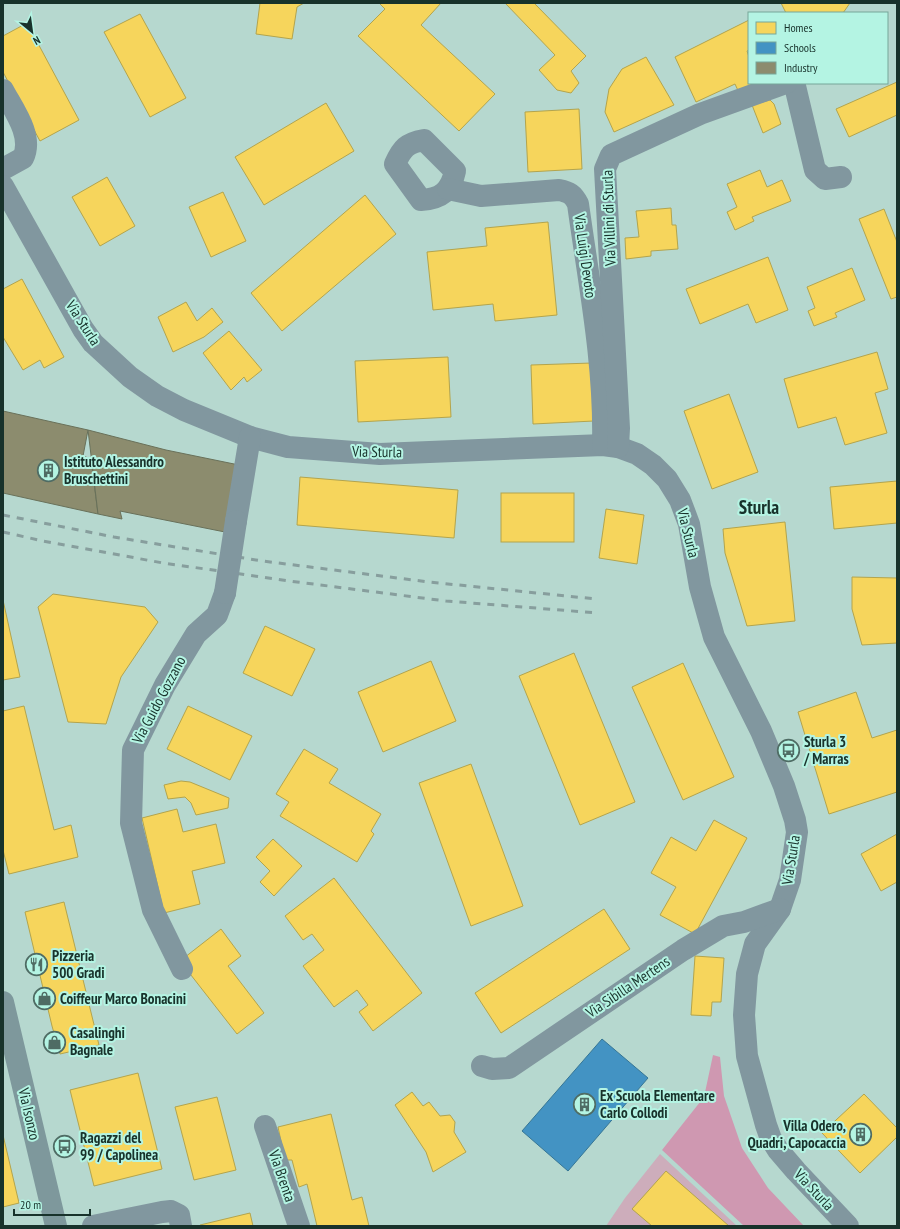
<svg xmlns="http://www.w3.org/2000/svg" width="900" height="1229" font-family="'PT Sans Narrow',sans-serif">
<style>
.green{fill:#cdadbb}
.forest{fill:#cf98b1}
.homes{fill:#f6d55c;stroke:#b3a44d}
.schools{fill:#4393c3;stroke:#367695}
.industry{fill:#8c8c6e;stroke:#69715a}
.lines{fill:none;stroke-linecap:round;stroke-linejoin:round}
.minor{stroke:#81979f;stroke-width:22}
.major{stroke:#7e989c;stroke-width:22}
.rail{stroke:#879e9d;stroke-width:3;stroke-dasharray:7 7;stroke-linecap:butt}
.minor-bridge{stroke:#81979f;stroke-width:22}
.labels{text-anchor:middle;stroke-width:4;stroke-linejoin:round;paint-order:stroke}
.street-label{font-size:15px;fill:#18322b;stroke:#b4f4e3}
.poi-label{font-size:15px;font-weight:bold;fill:#18322b;stroke:#b4f4e3;text-anchor:start}
.district-label{font-size:19px;font-weight:bold;fill:#18322b;stroke:#b4f4e3}
</style>
<rect width="100%" height="100%" fill="#b6d8cf"/>
<polygon class="green" points="660,1154 737,1226 606,1226 625,1198"/>
<polygon class="forest" points="713,1055 720,1057 724,1096 742,1148 768,1188 804,1226 744,1226 662,1150 704,1097"/>
<g class="homes">
<polygon points="260,3 304,3 297,7 292,39 256,34"/>
<polygon points="379,3 441,3 421,25 495,94 459,131 358,36 385,9"/>
<polygon points="505,3 534,3 586,56 571,71 579,83 571,93 557,90 539,70 555,55"/>
<polygon points="781,3 850,3 843,13 786,13"/>
<polygon points="140,14 186,98 150,117 104,32"/>
<polygon points="749,20 749,50 747,51 749,57 749,83 761,83 741,97 735,84 696,102 675,57"/>
<polygon points="27,23 79,120 40,141 3,72 3,36"/>
<polygon points="646,57 674,105 614,132 605,112 609,89 622,69"/>
<polygon points="897,82 897,115 849,137 836,109"/>
<polygon points="770,100 774,104 781,124 763,133 752,105"/>
<polygon points="326,103 354,151 264,205 235,157"/>
<polygon points="579,109 582,169 528,172 525,112"/>
<polygon points="760,170 767,187 782,180 791,201 752,217 754,221 735,230 727,212 737,207 727,184"/>
<polygon points="107,177 135,226 100,246 72,197"/>
<polygon points="223,192 246,241 211,257 189,207"/>
<polygon points="365,195 396,234 282,331 251,293"/>
<polygon points="671,208 672,225 676,225 678,249 651,251 651,256 626,259 625,238 639,237 636,211"/>
<polygon points="884,209 897,242 897,297 891,299 859,219"/>
<polygon points="548,222 557,315 495,321 493,304 433,310 427,252 487,246 485,228"/>
<polygon points="768,257 788,310 756,323 748,304 700,324 686,289"/>
<polygon points="852,268 865,300 835,313 837,317 814,326 808,311 815,308 807,287"/>
<polygon points="22,279 64,357 44,368 40,360 23,370 3,337 3,289"/>
<polygon points="186,302 197,321 212,308 223,322 204,337 173,352 158,317"/>
<polygon points="229,331 262,370 247,382 244,377 231,390 203,353"/>
<polygon points="877,352 888,389 875,393 887,433 845,445 836,417 798,428 784,379"/>
<polygon points="448,357 451,417 358,422 355,361"/>
<polygon points="592,363 594,421 533,424 531,365"/>
<polygon points="729,394 758,472 712,489 684,411"/>
<polygon points="300,477 458,490 454,538 297,525"/>
<polygon points="897,481 897,523 834,529 830,487"/>
<rect x="501" y="493" width="73" height="49"/>
<polygon points="606,509 644,515 637,564 599,558"/>
<polygon points="785,522 795,621 747,626 725,553 723,529"/>
<polygon points="852,577 897,578 897,643 862,645 852,609"/>
<polygon points="53,594 145,607 158,622 121,677 106,724 68,722 38,607"/>
<polygon points="3,600 20,677 3,680"/>
<polygon points="265,626 315,649 292,696 243,673"/>
<polygon points="574,653 635,802 580,825 519,676"/>
<polygon points="431,661 456,721 383,752 358,692"/>
<polygon points="683,663 734,777 683,800 632,687"/>
<polygon points="856,692 872,738 897,730 897,792 829,814 798,712"/>
<polygon points="24,706 54,830 71,825 78,857 9,874 3,850 3,711"/>
<polygon points="188,706 252,736 230,780 167,749"/>
<polygon points="304,749 338,769 329,783 381,814 371,831 374,834 357,862 280,816 289,802 276,794"/>
<polygon points="471,764 523,906 471,926 419,783"/>
<polygon points="181,781 190,782 229,798 228,808 196,815 191,803 185,797 168,799 164,785"/>
<polygon points="177,809 183,832 216,824 225,863 192,871 200,904 164,913 142,818"/>
<polygon points="714,820 747,838 695,934 660,915 676,887 651,873 671,837 696,851"/>
<polygon points="897,834 897,882 881,891 861,854"/>
<polygon points="273,839 302,866 274,896 260,882 270,871 256,857"/>
<polygon points="334,878 422,993 373,1031 359,1012 368,1005 357,990 334,1007 303,966 324,950 312,934 303,940 285,916"/>
<polygon points="64,902 99,1045 60,1054 52,1026 25,912"/>
<polygon points="604,909 630,949 501,1033 475,993"/>
<polygon points="221,929 241,956 228,966 264,1013 237,1034 180,961"/>
<polygon points="695,956 724,958 721,1002 712,1002 711,1016 691,1015"/>
<polygon points="138,1073 162,1169 94,1186 70,1090"/>
<polygon points="412,1092 423,1106 429,1102 440,1116 450,1115 455,1122 454,1132 466,1152 433,1172 426,1152 395,1105"/>
<polygon points="864,1094 897,1128 897,1137 860,1173 822,1133"/>
<polygon points="217,1097 236,1170 194,1180 175,1107"/>
<polygon points="331,1114 352,1200 362,1197 369,1226 317,1226 307,1184 299,1187 292,1160 285,1160 278,1127"/>
<polygon points="3,1135 19,1203 3,1207"/>
<polygon points="666,1171 729,1226 652,1226 632,1209"/>
<polygon points="250,1213 253,1226 200,1226 200,1225"/>
</g>
<polygon class="schools" points="602,1039 648,1078 568,1171 522,1131"/>
<g class="industry">
<polygon points="3,411 88,430 83,456 91,459 98,514 3,493"/>
<polygon points="88,430 166,450 239,465 225,532 120,511 122,519 98,514"/>
</g>
<g class="lines">
<g class="minor">
<polyline points="792,83 795,86 815,170 825,179 841,177"/>
<path d="M 3,90 C 13,109 34,136 23,158 L 3,169"/>
<path d="M 424,140 L 455,171 C 451,191 441,199 421,200 L 395,164 C 402,148 407,143 424,140 Z"/>
<polyline points="3,186 83,329 93,343 130,377 157,396 184,410 250,437 288,447 380,454 603,445 618,447 637,454 653,465 667,479 680,500 689,524 700,587 714,637 761,731 784,786 795,820 797,832 790,880 780,909 755,944 747,974 744,1015 747,1056 766,1125 771,1139 778,1150 796,1171 848,1226"/>
<path d="M 448,189 L 481,196 L 559,190 C 569,192 573,194 578,204 C 589,284 605,364 603,445"/>
<polyline points="618,447 619,428 605,169 611,155 700,114 786,83"/>
<polyline points="236,521 250,437"/>
<polyline points="182,969 153,910 131,823 133,750 165,685 196,634 217,615 225,593"/>
<polyline points="482,1066 492,1069 509,1068 683,950 723,926 744,922 780,909"/>
<polyline points="265,1126 299,1226"/>
<polyline points="93,1226 162,1212 171,1211 179,1215 181,1226"/>
</g>
<polyline class="major" points="3,1002 56,1226"/>
<g class="rail">
<polyline points="3,515 114,537 262,561 429,582 596,599"/>
<polyline points="3,532 43,541 163,563 297,582 446,601 598,613"/>
</g>
<polyline class="minor-bridge" points="225,593 236,521"/>
</g>
<defs>
<symbol id="building-ring" viewBox="-11 -11 22 22"><circle r="9.5" fill="#b4f4e3" stroke="#4f6c64" stroke-width="1.5"/><path d="M-4-6H4V6H1V3H-1V6H-4ZM-2.5-4.3h1.7v1.8h-1.7ZM.8-4.3h1.7v1.8H.8ZM-2.5-1h1.7V.8h-1.7ZM.8-1h1.7V.8H.8Z" fill="#4f6c64"/></symbol>
<symbol id="bus-ring" viewBox="-11 -11 22 22"><circle r="9.5" fill="#b4f4e3" stroke="#4f6c64" stroke-width="1.5"/><path d="M-5-6H5V4H4V6H2V4H-2V6H-4V4H-5ZM-3.5-4V0h7V-4ZM-3.5 1.2v1.5H-2V1.2ZM2 1.2v1.5H3.5V1.2Z" fill="#4f6c64"/></symbol>
<symbol id="restaurant-ring" viewBox="-11 -11 22 22"><circle r="9.5" fill="#b4f4e3" stroke="#4f6c64" stroke-width="1.5"/><path d="M-5-6h1v4h1v-4h1v4h1v-4h1v5L-1.5 .5V6h-2V.5L-5-1ZM5-6V6H3V1.5H1.5Q1.5-4 5-6Z" fill="#4f6c64"/></symbol>
<symbol id="shop-ring" viewBox="-11 -11 22 22"><circle r="9.5" fill="#b4f4e3" stroke="#4f6c64" stroke-width="1.5"/><path d="M-5-2.5h2.3a2.7 3.5 0 0 1 5.4 0H5L5.5 6h-11ZM-1.5-2.5h3a1.5 2.3 0 0 0-3 0Z" fill="#4f6c64"/></symbol>
</defs>
<g fill-rule="evenodd">
<use href="#building-ring" x="36" y="458" width="25" height="25"/>
<use href="#bus-ring" x="776" y="738" width="25" height="25"/>
<use href="#restaurant-ring" x="24" y="952" width="25" height="25"/>
<use href="#shop-ring" x="32" y="986" width="25" height="25"/>
<use href="#shop-ring" x="42" y="1030" width="25" height="25"/>
<use href="#building-ring" x="572" y="1092" width="25" height="25"/>
<use href="#building-ring" x="848" y="1122" width="25" height="25"/>
<use href="#bus-ring" x="52" y="1134" width="25" height="25"/>
</g>
<g class="labels">
<g class="street-label">
<text transform="translate(609 218) rotate(-92)" y="5">Via Villini di Sturla</text>
<text transform="translate(585 256) rotate(82)" y="5">Via Luigi Devoto</text>
<text transform="translate(83 323) rotate(57)" y="5">Via Sturla</text>
<text transform="translate(377 452) rotate(1)" y="5">Via Sturla</text>
<text transform="translate(688 533) rotate(76)" y="5">Via Sturla</text>
<text transform="translate(159 700) rotate(-62)" y="5">Via Guido Gozzano</text>
<text transform="translate(791 860) rotate(-81)" y="5">Via Sturla</text>
<text transform="translate(628 987) rotate(-34)" y="5">Via Sibilla Mertens</text>
<text transform="translate(29 1114) rotate(77)" y="5">Via Isonzo</text>
<text transform="translate(282 1176) rotate(71)" y="5">Via Brenta</text>
<text transform="translate(814 1190) rotate(47)" y="5">Via Sturla</text>
</g>
<g class="poi-label">
<text x="64" y="467">Istituto Alessandro<tspan x="64" dy="17">Bruschettini</tspan></text>
<text x="804" y="747">Sturla 3<tspan x="804" dy="17">/ Marras</tspan></text>
<text x="52" y="961">Pizzeria<tspan x="52" dy="17">500 Gradi</tspan></text>
<text x="60" y="1004">Coiffeur Marco Bonacini</text>
<text x="70" y="1038">Casalinghi<tspan x="70" dy="17">Bagnale</tspan></text>
<text x="600" y="1101">Ex Scuola Elementare<tspan x="600" dy="17">Carlo Collodi</tspan></text>
<text x="846" y="1131" text-anchor="end">Villa Odero,<tspan x="846" dy="17">Quadri, Capocaccia</tspan></text>
<text x="80" y="1143">Ragazzi del<tspan x="80" dy="17">99 / Capolinea</tspan></text>
</g>
<g class="district-label">
<text x="759" y="514">Sturla</text>
</g>
</g>
<rect width="900" height="1229" fill="none" stroke="#18322b" stroke-width="8"/>
<rect x="748" y="12" width="140" height="72" fill="#b4f4e3" stroke="#76a699"/>
<rect x="756" y="22" width="20" height="12" fill="#f6d55c" stroke="#76a699"/>
<text x="784" y="32" font-size="12" fill="#18322b">Homes</text>
<rect x="756" y="42" width="20" height="12" fill="#4393c3" stroke="#76a699"/>
<text x="784" y="52" font-size="12" fill="#18322b">Schools</text>
<rect x="756" y="62" width="20" height="12" fill="#8c8c6e" stroke="#76a699"/>
<text x="784" y="72" font-size="12" fill="#18322b">Industry</text>
<g transform="translate(32 32) rotate(151)" stroke="#b4f4e3" stroke-width="3" paint-order="stroke">
<path d="M0-3L7 15L0 10L-7 15Z" fill="#18322b"/>
<text y="-6" font-size="11" font-weight="bold" text-anchor="middle" fill="#18322b">N</text>
</g>
<path d="M14 1209v6h76v-6" fill="none" stroke="#18322b" stroke-width="2"/>
<text x="20" y="1209" font-size="12" fill="#18322b" stroke="#b4f4e3" stroke-width="3" paint-order="stroke">20 m</text>
</svg>
